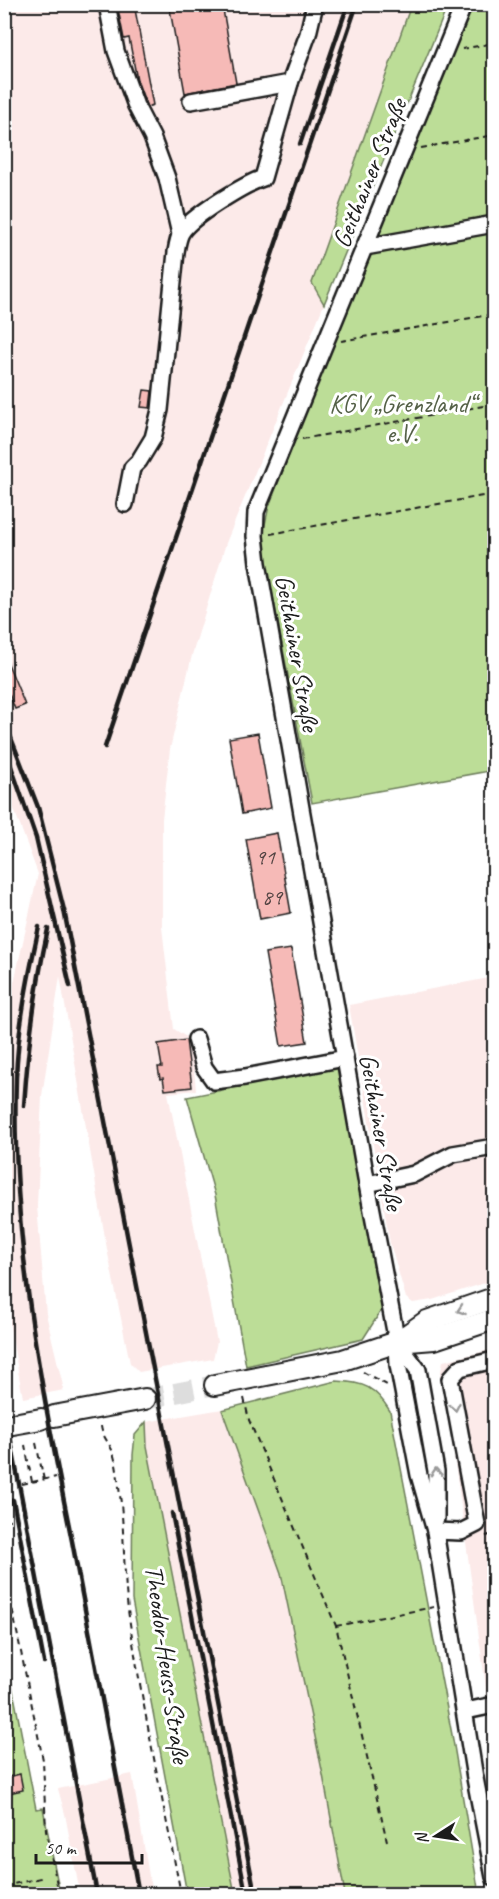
<svg xmlns="http://www.w3.org/2000/svg" width="499" height="1899" font-family="Caveat,sans-serif">
<style>
.built{fill:#fceae9}
.green{fill:#bcdd97;stroke:#6c7c5a;stroke-width:1.5}
.building{fill:#f6bab7;stroke:#1c1c1c;stroke-width:1.5}
.lines{fill:none;stroke-linecap:round;stroke-linejoin:round}
.major-tunnel{stroke:#ddd;stroke-width:20;stroke-dasharray:20 10;stroke-linecap:butt}
.minor-casing{stroke:#1c1c1c;stroke-width:20}
.major-casing{stroke:#1c1c1c;stroke-width:24}
.path{stroke:#1c1c1c;stroke-width:2;stroke-dasharray:6 4.5;stroke-linecap:butt}
.minor{stroke:#fff;stroke-width:15}
.major{stroke:#fff;stroke-width:20}
.rail{stroke:#1c1c1c;stroke-width:4.5}
.oneway{stroke:#999}
.labels{text-anchor:middle;stroke-width:6;stroke-linejoin:round;paint-order:stroke}
.number-label{font-size:22px;fill:#524443}
.street-label{font-size:26px;fill:#1c1c1c;stroke:#fff}
.park-label{font-size:26px;fill:#546047;stroke:#fff}
</style>
<rect width="100%" height="100%" fill="#fff"/>
<filter id="ink" filterUnits="userSpaceOnUse"><feTurbulence type="fractalNoise" baseFrequency=".0167" numOctaves="2"/><feDisplacementMap in="SourceGraphic" scale="12" xChannelSelector="R" yChannelSelector="G"/><feConvolveMatrix kernelMatrix="1 2 1 2 8 2 1 2 1" color-interpolation-filters="sRGB"/></filter>
<g filter="url(#ink)">
<g class="built">
<polygon points="5,5 411,5 312,283 324,304 226,543 192,655 170,749 162,819 162,927 174,1029 191,1040 196,1090 168,1093 217,1342 213,1359 139,1372 130,1363 107,1249 60,976 42,1096 37,1206 46,1314 64,1390 23,1398 8,1316 5,1263 4,1081 13,987 38,874 5,785"/>
<polygon points="494,977 494,1280 432,1300 413,1303 406,1298 390,1243 349,1005"/>
<polygon points="494,1349 494,1746 453,1448 440,1376 443,1361"/>
<polygon points="240,1406 395,1894 219,1894 135,1435 146,1422"/>
<polygon points="132,1774 152,1894 80,1894 65,1814 58,1789"/>
</g>
<g class="green">
<polygon points="411,5 448,5 324,304 312,283"/>
<polygon points="471,5 494,5 494,770 312,803 262,538 269,506 353,292"/>
<polygon points="343,1066 384,1306 363,1339 246,1366 215,1195 187,1097"/>
<path d="M 336,1381 C 364,1382 375,1387 390,1411 L 453,1740 L 479,1894 L 345,1894 L 323,1775 L 281,1573 L 222,1410 Z"/>
<polygon points="146,1422 147,1446 235,1894 187,1894 132,1600 133,1455 135,1435"/>
<polygon points="4,1644 36,1809 43,1808 60,1894 5,1894"/>
</g>
<g class="building">
<polygon points="117,4 134,4 153,105 147,107 137,80 129,38 124,39"/>
<polygon points="169,4 222,4 236,83 185,93"/>
<polygon points="144,390 152,391 150,408 141,407"/>
<polygon points="4,654 25,705 15,709 4,682"/>
<polygon points="258,733 271,808 242,814 229,738"/>
<polygon points="277,833 291,913 260,919 246,839"/>
<polygon points="291,949 307,1042 281,1046 265,953"/>
<polygon points="186,1040 192,1087 165,1090 163,1078 160,1079 158,1067 162,1067 158,1044"/>
<polygon points="20,1774 23,1790 4,1794 4,1778"/>
</g>
<g class="lines">
<polyline class="major-tunnel" points="145,1399 215,1385"/>
<defs>
<g id="minor">
<polyline points="107,4 116,51 136,106 152,137 167,178 180,234"/>
<polyline points="464,4 256,512 255,536 258,563 367,1184 397,1342 398,1365 419,1475 435,1531 475,1778 494,1877"/>
<polyline points="191,101 290,83"/>
<polyline points="365,247 494,224"/>
<path d="M 125,504 L 132,468 L 139,461 L 153,438 L 160,410 L 176,252 C 177,246 178,239 181,233 C 190,217 245,184 263,178 L 290,83 L 308,34 L 315,4"/>
<polyline points="196,1039 204,1067 214,1081 245,1077 345,1058"/>
<polyline points="367,1184 414,1174 453,1154 494,1147"/>
<polyline points="397,1342 418,1370 436,1471 436,1519"/>
<polyline points="435,1531 461,1532 477,1524 450,1379 460,1368 494,1360"/>
<polyline points="466,1711 494,1705"/>
</g>
<g id="major">
<polyline points="397,1342 427,1321 494,1298"/>
<polyline points="215,1385 343,1360 397,1342 434,1339 494,1319"/>
<polyline points="54,1416 145,1399"/>
<polyline points="13,1424 41,1419"/>
</g>
</defs>
<use href="#minor" class="minor-casing"/>
<use href="#major" class="major-casing"/>
<g class="path">
<polyline points="462,49 494,43"/>
<polyline points="421,148 494,135"/>
<polyline points="341,341 494,314"/>
<polyline points="302,439 494,404"/>
<polyline points="270,534 494,494"/>
<polyline points="363,1372 387,1385"/>
<polyline points="244,1398 249,1420 336,1626 387,1841"/>
<path d="M 101,1426 C 102,1436 108,1441 112,1450 C 117,1462 118,1481 120,1495 C 125,1535 123,1577 129,1617 C 143,1710 163,1802 181,1894"/>
<polyline points="36,1443 44,1480"/>
<polyline points="25,1445 32,1482"/>
<polyline points="22,1484 56,1477"/>
<polyline points="4,1521 14,1519"/>
<polyline points="486,1536 494,1534"/>
<polyline points="4,1580 7,1583 43,1760 46,1831 59,1894"/>
<polyline points="336,1626 434,1607"/>
<polyline points="4,1886 41,1878"/>
</g>
<use href="#minor" class="minor"/>
<use href="#major" class="major"/>
<g class="rail">
<polyline points="300,144 348,4"/>
<polyline points="4,720 38,807 64,910 255,1894"/>
<polyline points="4,746 36,838 70,986"/>
<polyline points="105,747 357,4"/>
<path d="M 39,927 C 28,977 18,1027 16,1078 C 11,1235 41,1388 72,1541 C 95,1659 117,1777 139,1894"/>
<path d="M 24,1106 C 28,1046 35,988 48,929"/>
<polyline points="4,1405 97,1894"/>
<polyline points="13,1500 44,1662"/>
<polyline points="172,1513 246,1894"/>
</g>
</g>
<defs><path id="oneway-chevron" d="M-2-3.5L2.5 0L-2 3.5" fill="none" stroke-width="1.6" stroke-linecap="round" stroke-linejoin="round" transform="scale(1.5)"/></defs>
<g class="oneway">
<use href="#oneway-chevron" transform="translate(461 1310) rotate(161)"/>
<use href="#oneway-chevron" transform="translate(455 1407) rotate(79)"/>
<use href="#oneway-chevron" transform="translate(436 1472) rotate(-94)"/>
</g>
</g>
<g class="labels">
<g class="number-label">
<text x="265" y="864">91</text>
<text x="272" y="904">89</text>
</g>
<g class="street-label">
<text transform="translate(369 173) rotate(-68)" y="9">Geithainer Straße</text>
<text transform="translate(298 653) rotate(80)" y="9">Geithainer Straße</text>
<text transform="translate(382 1132) rotate(80)" y="9">Geithainer Straße</text>
<text transform="translate(168 1664) rotate(82)" y="9">Theodor-Heuss-Straße</text>
</g>
<g class="park-label">
<text x="402" y="412">KGV „Grenzland“<tspan x="402" dy="30">e.V.</tspan></text>
</g>
</g>
<rect width="499" height="1899" fill="none" stroke="#fff" stroke-width="24"/>
<rect x="12" y="12" width="475" height="1875" fill="none" stroke="#1c1c1c" stroke-width="2" filter="url(#ink)"/>
<g transform="translate(436 1836) rotate(258)" stroke="#ffffff" stroke-width="4.5" paint-order="stroke">
<path d="M0-4.5L10 22L0 15L-10 22Z" fill="#1c1c1c"/>
<text y="-9" font-size="16" font-weight="bold" text-anchor="middle" fill="#1c1c1c">N</text>
</g>
<path d="M36 1854v9h106v-9" fill="none" stroke="#1c1c1c" stroke-width="3"/>
<text x="45" y="1854" font-size="18" fill="#1c1c1c" stroke="#ffffff" stroke-width="4.5" paint-order="stroke">50 m</text>
</svg>
